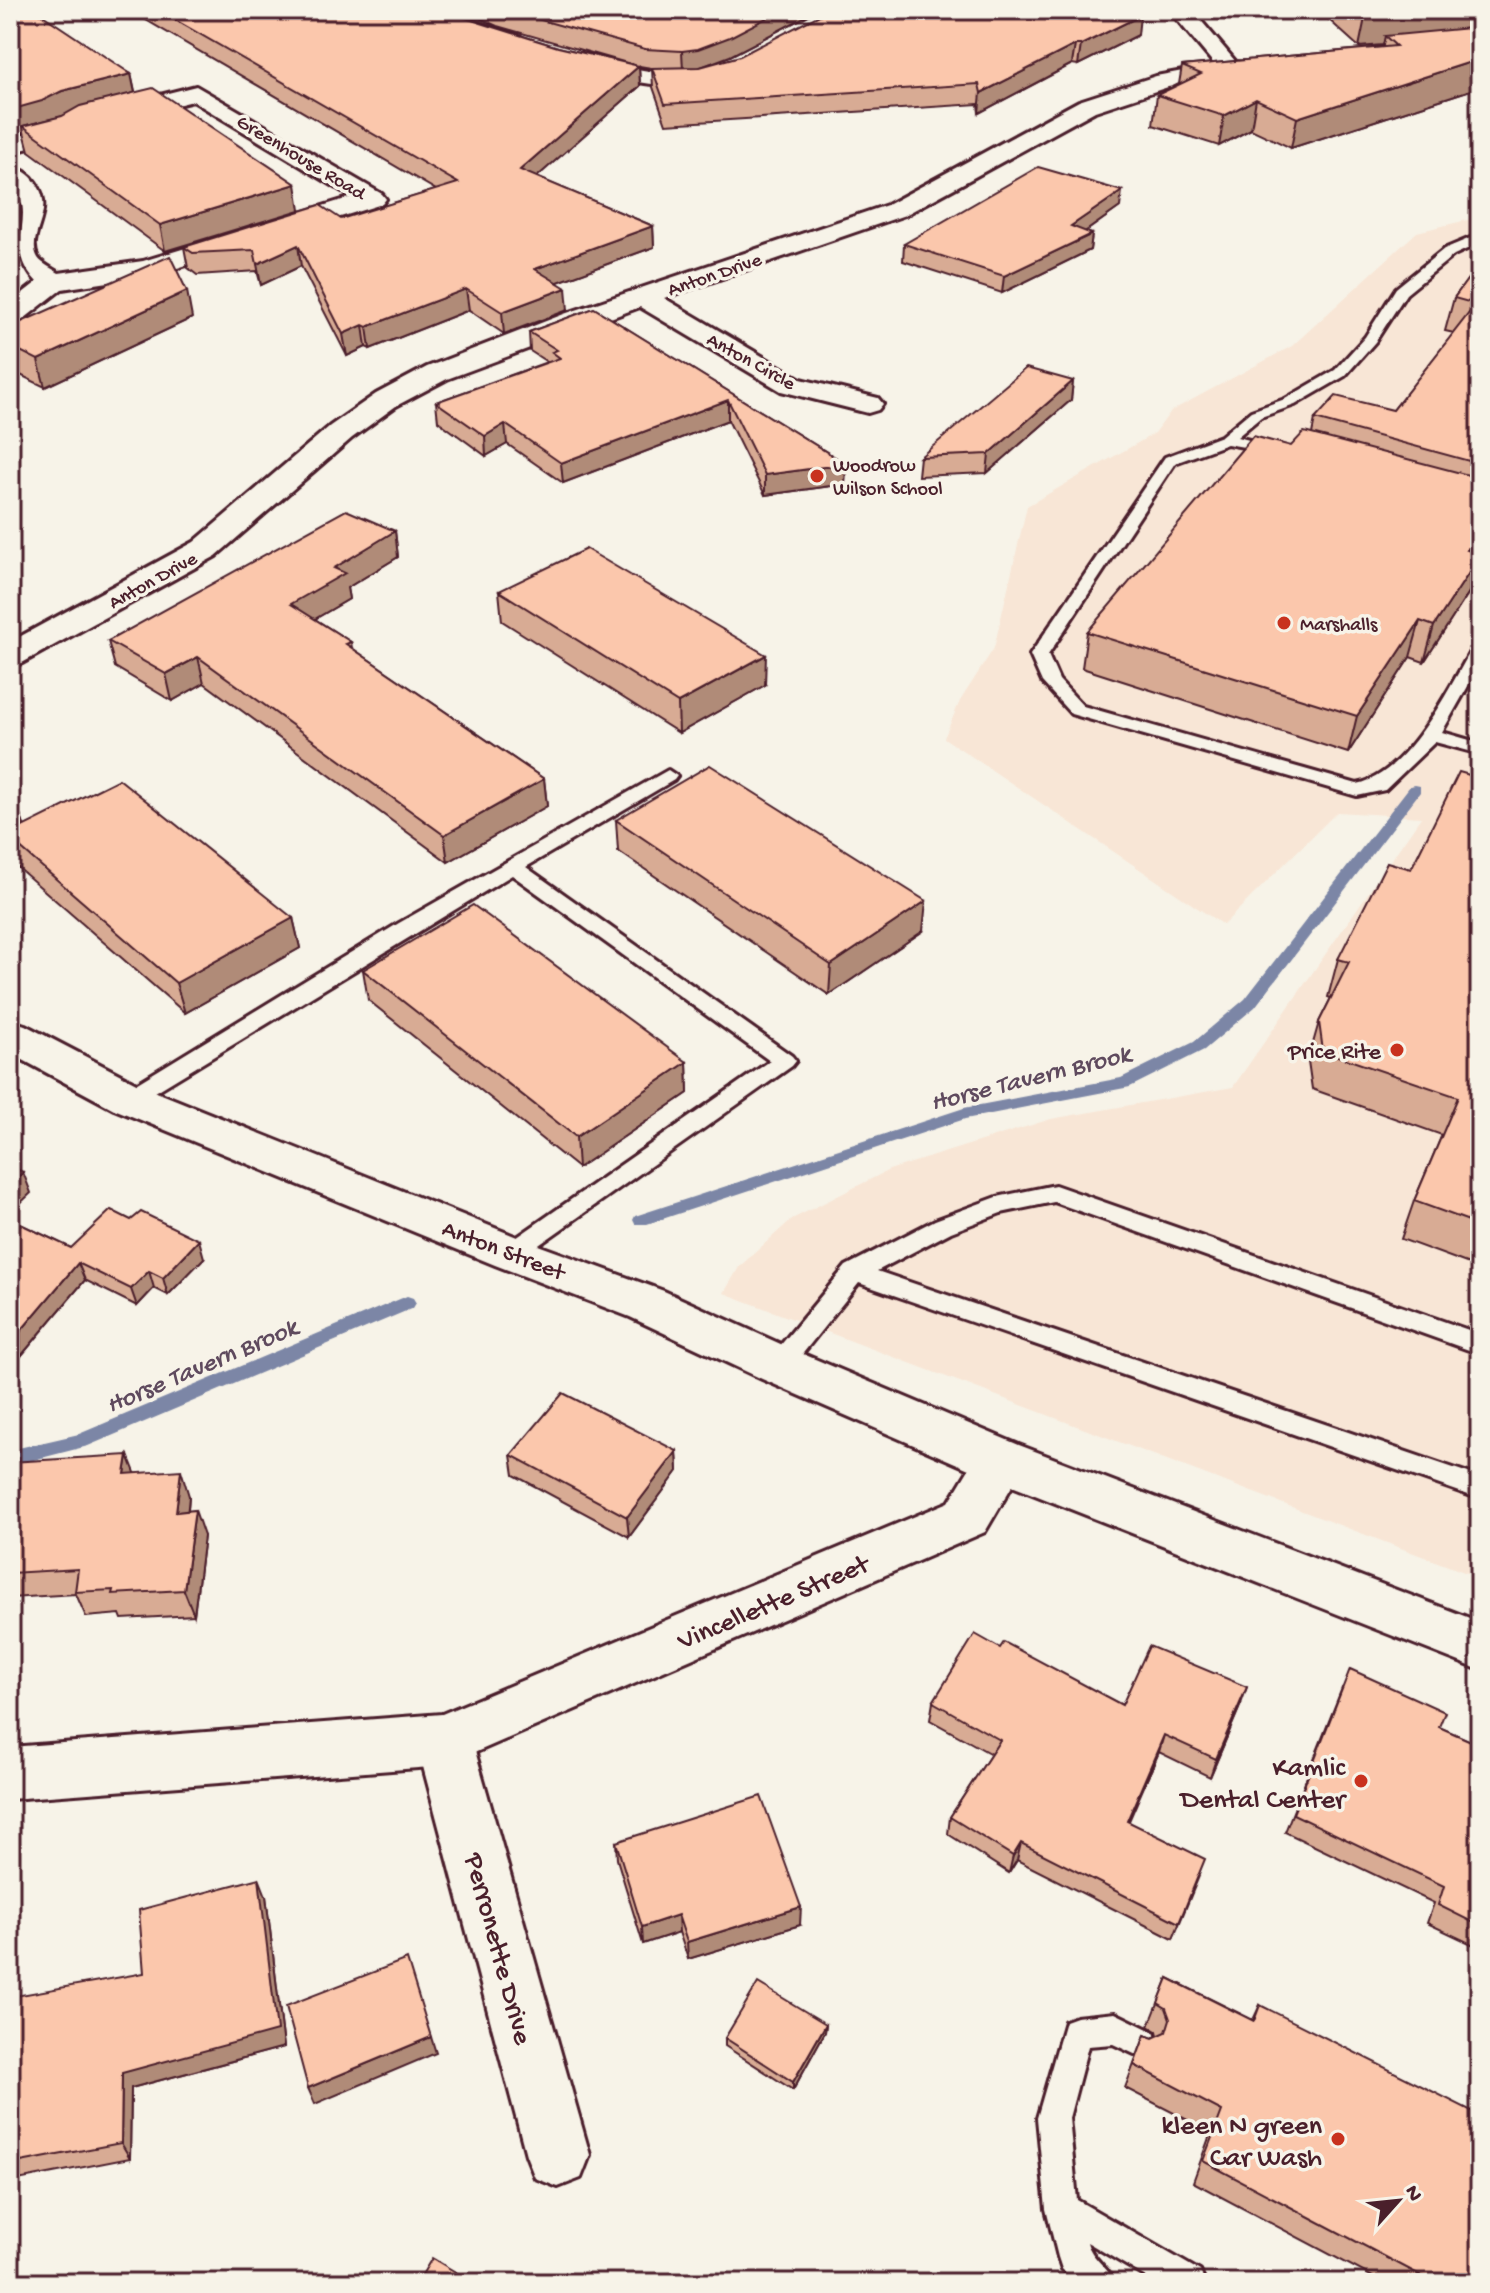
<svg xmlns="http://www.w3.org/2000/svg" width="1490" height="2293" font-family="'Gochi Hand',sans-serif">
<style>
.built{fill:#f8e6d6}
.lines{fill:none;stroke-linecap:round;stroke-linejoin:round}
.stream{fill:#7c86a6;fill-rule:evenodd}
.lane-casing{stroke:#4a1f2b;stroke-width:6}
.street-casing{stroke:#4a1f2b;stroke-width:6}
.secondary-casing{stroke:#4a1f2b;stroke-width:6}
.lane{fill:#f7f3e8;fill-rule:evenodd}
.street{fill:#f7f3e8;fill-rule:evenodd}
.secondary{fill:#f7f3e8;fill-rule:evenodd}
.wall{fill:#d8ab94;stroke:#4a1f2b;stroke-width:2}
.shaded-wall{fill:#b08b78;stroke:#4a1f2b;stroke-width:2}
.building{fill:#fbc7ac;stroke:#4a1f2b;stroke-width:2}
.poi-dot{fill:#c8321e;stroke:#f7f3e8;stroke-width:3}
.labels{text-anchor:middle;stroke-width:7;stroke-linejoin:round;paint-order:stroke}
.far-street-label{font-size:20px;fill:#4a1f2b;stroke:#f7f3e8}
.far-poi-label{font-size:20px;fill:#4a1f2b;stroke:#f7f3e8;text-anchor:start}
.poi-label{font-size:24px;fill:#4a1f2b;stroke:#f7f3e8;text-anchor:end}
.street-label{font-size:24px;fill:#4a1f2b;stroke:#f7f3e8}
.water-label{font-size:26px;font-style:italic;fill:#5f4a5e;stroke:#f7f3e8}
.near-street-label{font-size:28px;fill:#4a1f2b;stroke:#f7f3e8}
.near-poi-label{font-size:28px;fill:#4a1f2b;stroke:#f7f3e8;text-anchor:end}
</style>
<rect width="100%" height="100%" fill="#f7f3e8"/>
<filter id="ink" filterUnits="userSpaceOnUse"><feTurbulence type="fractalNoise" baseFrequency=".0125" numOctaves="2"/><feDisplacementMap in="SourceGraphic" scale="16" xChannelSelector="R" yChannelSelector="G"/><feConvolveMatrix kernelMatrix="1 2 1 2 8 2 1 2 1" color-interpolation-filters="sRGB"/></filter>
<g filter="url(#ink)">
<polygon class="built" points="1480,217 1480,1578 724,1293 739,1267 792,1219 889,1170 1051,1119 1233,1087 1421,817 1337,812 1223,925 944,738 960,701 994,648 1027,506 1155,433 1171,411 1292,346 1417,232"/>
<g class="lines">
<g class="stream">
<polygon points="1415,785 1420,786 1420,792 1255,1007 1204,1050 1130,1087 965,1119 647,1224 635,1224 633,1220 635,1216 964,1108 1121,1078 1194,1042 1245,999 1410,786"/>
<polygon points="407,1296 413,1298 416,1303 413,1308 88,1446 10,1466 10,1450 79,1434"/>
</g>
<defs>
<g id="lane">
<path d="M 1480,234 L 1480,243 L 1454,255 L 1406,294 L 1375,342 L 1345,376 L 1295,405 L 1261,417 L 1237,437 L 1278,447 L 1278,453 L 1227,444 L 1175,463 L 1048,655 L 1059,680 L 1083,706 L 1357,784 C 1406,775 1448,691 1471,650 L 1480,645 L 1480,665 L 1442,732 L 1480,743 L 1480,754 L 1435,742 L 1385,790 L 1357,796 L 1071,714 L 1042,682 L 1030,655 L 1165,457 L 1221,436 L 1251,411 L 1285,399 L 1335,370 L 1365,337 L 1396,288 L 1444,249 Z"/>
<polygon points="668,770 677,776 674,780 526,867 792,1056 796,1061 792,1066 519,1259 511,1262 503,1259 499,1253 503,1247 770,1061 512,875 137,1103 121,1103 118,1098 121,1093 399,923"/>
<polygon points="1055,1185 1480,1334 1480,1354 1054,1202 1001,1213 951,1232 877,1271 1480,1477 1480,1499 859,1283 788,1372 779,1375 770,1372 767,1365 770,1358 846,1266 935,1220 997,1197"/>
<path d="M 1115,2013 L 1154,2032 L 1158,2043 L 1154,2054 L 1143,2058 L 1113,2044 L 1088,2046 L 1069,2118 L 1077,2200 L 1200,2271 L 1205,2283 L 1156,2283 L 1087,2242 C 1091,2258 1108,2267 1115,2283 L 1076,2283 L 1062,2269 L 1058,2257 L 1046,2209 L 1037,2118 L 1065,2021 L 1076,2017 Z"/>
</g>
<g id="street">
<polygon points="453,10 475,10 470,17 474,21 520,36 523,41 512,48 458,31 448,18"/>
<polygon points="1169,10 1192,10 1236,62 1248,63 1251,68 1248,73 1168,87 1095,111 905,215 664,298 801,379 878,398 883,404 878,410 868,413 781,391 640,307 447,379 396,406 352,438 216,556 22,663 10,666 10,642 194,542 330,426 376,394 427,367 564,314 887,205 1079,101 1156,76 1215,65"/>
<path d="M 582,54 C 609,61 634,70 662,73 C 680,74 701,66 718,70 L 721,75 L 718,80 C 667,93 623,80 574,66 L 571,61 L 574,56 Z"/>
<path d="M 196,86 L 382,194 L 386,199 L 382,204 L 155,275 L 62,289 L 20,322 L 10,324 L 10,303 L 37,282 C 0,243 42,213 10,185 L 10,166 C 21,168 30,174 36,183 C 57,213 25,235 38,258 C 42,264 53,269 59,273 L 143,261 L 352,197 L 193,101 L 84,128 L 67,138 L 10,153 L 10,139 L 49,128 L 68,118 Z"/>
<polygon points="444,1714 464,1722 472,1740 590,2155 581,2178 558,2187 535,2178 526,2155 416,1740 424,1722"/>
</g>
<polygon id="secondary" points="10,1020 25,1025 144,1087 527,1241 664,1291 796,1351 1019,1445 1480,1622 1480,1670 1012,1486 985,1532 444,1766 10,1799 10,1747 442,1714 949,1502 969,1469 762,1379 630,1317 495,1265 114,1109 10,1053"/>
</defs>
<use href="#lane" class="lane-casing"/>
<use href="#street" class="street-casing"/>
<use href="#secondary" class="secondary-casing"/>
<use href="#lane" class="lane"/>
<use href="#street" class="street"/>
<use href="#secondary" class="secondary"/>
</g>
<g class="wall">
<polygon points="10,10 131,74 135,92 300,210 165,251 29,151 24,132 10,136"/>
<polygon points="129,10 451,10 455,15 558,47 634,65 497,26 475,16 474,10 818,10 730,56 700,67 1138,35 1078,65 1072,64 979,113 978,104 666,124 653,87 652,68 639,66 640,86 536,177 653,226 654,247 557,282 568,310 504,334 469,310 370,349 366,347 347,356 301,266 261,285 257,271 197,275 188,268 184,247 341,219 436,190"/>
<polygon points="1318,10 1480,10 1480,87 1291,148 1251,129 1219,146 1153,125 1157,95 1179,84 1182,66 1383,47 1383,45 1359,47"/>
<polygon points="1120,207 1085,232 1092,234 1090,250 1002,293 903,261 904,244"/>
<polygon points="1480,255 1480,551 1471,589 1424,662 1410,657 1348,753 1082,668 1087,632 1291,446 1312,434 1315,419 1393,410 1454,333 1445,331 1454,298 1473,272 1476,260"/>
<polygon points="594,308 846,464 845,484 765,495 728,420 563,483 507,444 486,456 438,421 436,402 547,362 530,351 529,332"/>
<polygon points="192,318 45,387 10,370 10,327"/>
<polygon points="1073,381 1071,400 987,473 918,476 920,457"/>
<polygon points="395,531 398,557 347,588 349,599 315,619 351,642 352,648 544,779 547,806 448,862 204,683 172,701 115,667 108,641"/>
<polygon points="499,591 765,685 679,733 502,621"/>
<polygon points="1480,778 1480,1268 1401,1239 1414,1201 1442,1135 1312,1089 1308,1061 1319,1022 1331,998 1328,997 1338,959 1411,869"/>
<polygon points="10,803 18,808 24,826 293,918 300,948 185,1013 16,866 10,849"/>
<polygon points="616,820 923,931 829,995 618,851"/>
<polygon points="363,970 687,1062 688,1093 578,1168 368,1000"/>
<polygon points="10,1219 71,1248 204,1258 168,1295 154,1288 137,1306 85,1280 21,1356 10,1352"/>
<polygon points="677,1451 678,1471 629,1537 514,1475 511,1455"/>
<polygon points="10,1462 135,1473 189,1496 188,1511 204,1536 194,1615 122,1619 120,1614 86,1617 76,1594 10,1598"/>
<polygon points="1000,1648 1122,1705 1241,1704 1210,1777 1159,1752 1128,1821 1199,1876 1173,1939 1017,1860 1009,1873 948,1834 950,1817 991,1754 930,1720 933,1702"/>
<polygon points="1342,1688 1439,1727 1480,1745 1480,1948 1427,1923 1434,1903 1285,1832"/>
<polygon points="616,1842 800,1925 688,1959 679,1932 643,1944 617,1859"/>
<polygon points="266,1896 284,2047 131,2088 130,2158 18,2180 10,2170 10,2095 144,1973"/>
<polygon points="1168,1978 1253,2020 1260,2005 1480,2283 1384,2283 1193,2182 1211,2132 1125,2088 1145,2035 1153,2038 1158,2035 1157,2031 1149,2026"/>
<polygon points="826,2024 825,2032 793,2090 725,2046 725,2038"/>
</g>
<g class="shaded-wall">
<polygon points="782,10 818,10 730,56 698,68 683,70 682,51"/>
<polygon points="1456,10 1480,10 1480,36 1385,36 1383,45 1359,47 1365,18"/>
<polygon points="1140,16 1138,35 1078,65 1081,45"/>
<polygon points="1075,45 1072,64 979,113 981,93"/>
<polygon points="1480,59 1480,76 1477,88 1291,148 1297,118"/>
<polygon points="639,66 640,86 521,191 520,170"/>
<polygon points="131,74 136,98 23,126 24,132 10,136 10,110 62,91"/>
<polygon points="1256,99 1251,129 1219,146 1224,116"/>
<polygon points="296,184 300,210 165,251 160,225"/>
<polygon points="1122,191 1120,207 1069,243 1071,226"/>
<polygon points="653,226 654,247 536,290 535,269"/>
<polygon points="1092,234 1090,250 1002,293 1004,276"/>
<polygon points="298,245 301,266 261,285 257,264"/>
<polygon points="566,288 568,310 504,334 502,312"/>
<polygon points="466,289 469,310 370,349 367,327"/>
<polygon points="187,291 192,318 45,387 38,360"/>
<polygon points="363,325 366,347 347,356 343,334"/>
<polygon points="1073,381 1071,400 987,473 989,454"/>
<polygon points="728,400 728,420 563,483 561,463"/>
<polygon points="505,424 507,444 486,456 485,436"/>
<polygon points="846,464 845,484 765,495 765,475"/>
<polygon points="395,531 398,557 347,588 349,599 296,630 291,604 334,568"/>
<polygon points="1480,531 1480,551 1457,586 1467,550"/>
<polygon points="1480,556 1471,589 1424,662 1434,626"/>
<polygon points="1420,621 1410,657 1348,753 1357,716"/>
<polygon points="766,655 765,685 679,733 678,703"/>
<polygon points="198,657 204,683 172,701 166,674"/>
<polygon points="544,779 547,806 448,862 444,835"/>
<polygon points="18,808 25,828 10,836 10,812"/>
<polygon points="926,901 923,931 829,995 831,965"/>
<polygon points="293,918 300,948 185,1013 176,983"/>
<polygon points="687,1062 688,1093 578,1168 576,1137"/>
<polygon points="23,1172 31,1193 10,1213 10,1184"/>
<polygon points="199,1240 204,1258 168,1295 163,1278"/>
<polygon points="78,1263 85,1280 21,1356 14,1339"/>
<polygon points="149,1271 154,1288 137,1306 131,1289"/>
<polygon points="677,1451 678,1471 629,1537 627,1517"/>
<polygon points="128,1455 138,1480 125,1474"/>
<polygon points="181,1470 189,1496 185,1537 176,1512"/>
<polygon points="195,1510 204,1536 194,1615 184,1590"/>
<polygon points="1247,1687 1241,1704 1210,1777 1216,1759"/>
<polygon points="1164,1735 1159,1752 1122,1837 1127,1821"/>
<polygon points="1021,1843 1017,1860 1009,1873 1013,1856"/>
<polygon points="259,1878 266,1896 284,2047 131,2088 130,2158 121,2143 122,2073"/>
<polygon points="801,1907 800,1925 688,1959 687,1942"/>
<polygon points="678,1915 679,1932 643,1944 642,1927"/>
<polygon points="826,2024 825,2032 793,2090 793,2082"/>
<polygon points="431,2037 436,2053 315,2104 308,2088"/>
</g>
<g class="building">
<polygon points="10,10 35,10 131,74 62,91 42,101 10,110"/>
<polygon points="158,10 451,10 455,15 558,47 639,66 520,170 653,226 535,269 566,288 502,312 466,289 367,327 363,325 343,334 298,245 257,264 254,250 193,253 184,247 320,205 341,219 458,183"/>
<polygon points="505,10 782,10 730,37 698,49 682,51 645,49"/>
<polygon points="829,10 1135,10 1140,16 1081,45 1075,45 981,93 979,84 665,104 652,68 700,67 740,56"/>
<polygon points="1356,10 1456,10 1365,18"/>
<polygon points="1480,27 1480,59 1297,118 1256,99 1224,116 1157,95 1201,74 1182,66 1396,46 1385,36"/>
<polygon points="153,88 296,184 160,225 23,126 62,116 80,106"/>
<polygon points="1038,167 1122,191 1071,226 1092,234 1004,276 904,244"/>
<polygon points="170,256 187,291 38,360 10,346 10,327"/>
<polygon points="1480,262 1480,464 1315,419 1336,396 1393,410 1476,304 1454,298"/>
<polygon points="594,308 846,464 765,475 728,400 561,463 505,424 485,436 436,402 560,358 552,352 557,350 529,332"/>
<polygon points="1026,368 1073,381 989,454 920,457"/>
<polygon points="1304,432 1480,478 1480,531 1467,550 1480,554 1480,556 1434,626 1420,621 1357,716 1087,632 1253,436 1291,446"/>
<polygon points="346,510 395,531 334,568 345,573 291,604 351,642 346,644 544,779 444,835 198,657 166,674 108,641"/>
<polygon points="586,549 766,655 678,703 499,591"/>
<polygon points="710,765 926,901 831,965 616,820"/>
<polygon points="1459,772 1480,778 1480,1225 1414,1201 1458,1097 1323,1051 1319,1022 1349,962 1338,959 1387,862 1411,869"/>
<polygon points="119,779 293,918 176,983 10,839 10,833"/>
<polygon points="10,803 18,808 10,812"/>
<polygon points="473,905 687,1062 576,1137 363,970"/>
<polygon points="10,1166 23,1172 10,1184"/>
<polygon points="111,1210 131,1220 141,1212 199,1240 163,1278 149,1271 131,1289 78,1263 14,1339 10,1338 10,1277 12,1275 10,1274 10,1219 71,1248"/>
<polygon points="563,1393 677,1451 627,1517 511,1455"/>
<polygon points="128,1455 125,1474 181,1470 176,1512 195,1510 184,1590 112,1594 113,1590 75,1592 78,1569 10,1573 10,1462"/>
<polygon points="975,1634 1000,1648 1004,1642 1122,1705 1149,1646 1247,1687 1216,1759 1164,1735 1127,1821 1205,1859 1179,1923 1021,1843 1013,1856 950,1817 1000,1740 933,1702"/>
<polygon points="1350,1669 1445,1712 1439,1727 1480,1745 1480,1926 1438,1905 1444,1886 1293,1814"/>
<polygon points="761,1796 801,1907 687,1942 678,1915 642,1927 616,1842"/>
<polygon points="259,1878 277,2031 122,2073 121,2143 10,2164 10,2095 15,1996 144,1973 139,1910"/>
<polygon points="407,1959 431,2037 308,2088 286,2006"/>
<polygon points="1168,1978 1254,2021 1260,2005 1480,2115 1480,2283 1435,2283 1203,2161 1222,2111 1134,2065 1145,2035 1153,2038 1166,2032 1170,2019 1166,2008 1158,2003"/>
<polygon points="758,1983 826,2024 793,2082 725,2038"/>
<polygon points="432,2258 474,2283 417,2283"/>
</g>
</g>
<g class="poi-dot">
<circle cx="817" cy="476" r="8"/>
<circle cx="1284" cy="623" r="8"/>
<circle cx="1397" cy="1050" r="8"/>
<circle cx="1361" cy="1781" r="8"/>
<circle cx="1338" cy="2139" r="8"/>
</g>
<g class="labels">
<g class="far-street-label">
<text transform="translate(302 156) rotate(31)" y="7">Greenhouse Road</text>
<text transform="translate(714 273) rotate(-19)" y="7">Anton Drive</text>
<text transform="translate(752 360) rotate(29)" y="7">Anton Circle</text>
<text transform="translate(152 579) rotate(-29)" y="7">Anton Drive</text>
</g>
<g class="far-poi-label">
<text x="833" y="471">Woodrow<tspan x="833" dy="23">Wilson School</tspan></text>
<text x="1300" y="630">Marshalls</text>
</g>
<g class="poi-label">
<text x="1381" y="1058">Price Rite</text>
</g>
<g class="street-label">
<text transform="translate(504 1249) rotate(21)" y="8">Anton Street</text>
</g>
<g class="water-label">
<text transform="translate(1030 1076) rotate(-14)" y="9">Horse Tavern Brook</text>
<text transform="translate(201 1364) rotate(-23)" y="9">Horse Tavern Brook</text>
</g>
<g class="near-street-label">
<text transform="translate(772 1600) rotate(-23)" y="10">Vincellette Street</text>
<text transform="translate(501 1948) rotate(75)" y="10">Perronette Drive</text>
</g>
<g class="near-poi-label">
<text x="1345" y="1775">Kamlic<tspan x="1345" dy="32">Dental Center</tspan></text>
<text x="1322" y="2133">kleen N green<tspan x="1322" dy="32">Car Wash</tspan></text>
</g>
</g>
<rect width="1490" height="2293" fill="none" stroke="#f7f3e8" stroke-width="40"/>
<rect x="20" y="20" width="1450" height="2253" fill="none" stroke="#4a1f2b" stroke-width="3" filter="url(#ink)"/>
<g transform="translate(1398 2201) rotate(63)" stroke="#f7f3e8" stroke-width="6" paint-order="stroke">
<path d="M0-6L14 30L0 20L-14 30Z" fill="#4a1f2b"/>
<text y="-12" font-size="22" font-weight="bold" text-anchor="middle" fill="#4a1f2b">N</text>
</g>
</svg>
